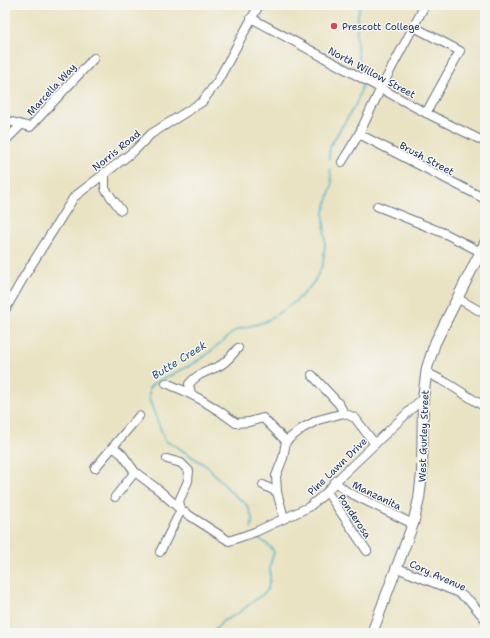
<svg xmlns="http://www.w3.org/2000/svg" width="490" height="638" font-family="'Shantell Sans',sans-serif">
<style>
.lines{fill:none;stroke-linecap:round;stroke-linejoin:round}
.stream{stroke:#4ab4c8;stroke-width:1.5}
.minor-casing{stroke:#636e81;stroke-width:10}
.major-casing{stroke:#636e81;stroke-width:12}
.minor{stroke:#fff;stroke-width:8}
.major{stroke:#fff;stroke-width:10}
.poi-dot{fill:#d1495b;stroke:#f6f6f2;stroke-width:1.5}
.labels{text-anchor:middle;stroke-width:3;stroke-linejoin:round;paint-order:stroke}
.poi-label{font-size:10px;fill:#1b2f5e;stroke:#f6f6f2;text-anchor:start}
.street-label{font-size:10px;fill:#1b2f5e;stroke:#f6f6f2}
.water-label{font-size:11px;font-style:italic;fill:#29577e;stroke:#f6f6f2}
</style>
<rect width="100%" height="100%" fill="#f6f6f2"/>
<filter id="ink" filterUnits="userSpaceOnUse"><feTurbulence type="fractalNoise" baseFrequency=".025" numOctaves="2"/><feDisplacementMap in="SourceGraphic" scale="8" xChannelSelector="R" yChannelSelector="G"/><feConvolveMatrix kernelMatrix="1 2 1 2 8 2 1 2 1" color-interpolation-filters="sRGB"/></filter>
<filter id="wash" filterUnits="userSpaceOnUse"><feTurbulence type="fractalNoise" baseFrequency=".012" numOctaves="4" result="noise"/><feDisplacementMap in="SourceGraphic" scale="16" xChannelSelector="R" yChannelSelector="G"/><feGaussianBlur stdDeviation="0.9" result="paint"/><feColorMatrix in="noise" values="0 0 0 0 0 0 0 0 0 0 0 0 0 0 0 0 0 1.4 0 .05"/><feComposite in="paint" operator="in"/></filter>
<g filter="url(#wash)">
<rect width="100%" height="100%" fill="#eae3c3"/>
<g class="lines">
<g class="stream">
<path d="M 360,67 C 356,45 355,27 360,5"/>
<polyline points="329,159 330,146 356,104 363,83"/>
<polyline points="251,529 253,519 247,505 231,492 208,467 174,445 165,441 149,399 149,388 153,384 191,365 205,356 236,330 264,322 270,319 296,301 310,287 315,280 323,264 325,244 324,212 332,185 330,169"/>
<path d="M 212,633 L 223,621 L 237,614 L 267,591 L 270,580 L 270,565 L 274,552 C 270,544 262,542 256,536"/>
</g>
</g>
</g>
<g filter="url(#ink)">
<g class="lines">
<defs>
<g id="minor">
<polyline points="251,18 426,113 485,142"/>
<polyline points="414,27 460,51 426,113"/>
<polyline points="5,120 30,127 94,58"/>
<polyline points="359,134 485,199"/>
<polyline points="5,141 21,125"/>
<polyline points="342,162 359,134 381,88 425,5"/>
<polyline points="105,172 105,189 121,210"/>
<polyline points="377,206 446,234 481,252"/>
<polyline points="457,298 485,314"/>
<polyline points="5,310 25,275 74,197 134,151 151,134 202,102 217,82 228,62 259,5"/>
<polyline points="426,372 447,383 485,407"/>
<polyline points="312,375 339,404 344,413"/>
<path d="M 166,383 C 192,393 214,406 236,423 L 249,422 L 263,418 L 286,441"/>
<path d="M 191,394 L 189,384 C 198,373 207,372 219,366 C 227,362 232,355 238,348"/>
<polyline points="113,447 122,454 135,472 160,491 181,510 229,541 255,532 309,507 327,492 335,482 423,398"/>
<polyline points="95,468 139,416"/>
<polyline points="335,482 346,491 413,524"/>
<polyline points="263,485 277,492"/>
<polyline points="327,492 367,551"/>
<polyline points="115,497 135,472"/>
<polyline points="284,518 277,492 276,476 283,458 286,441 303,428 318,420 344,413 355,418 375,444"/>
<polyline points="160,552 181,510 179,501 188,481 189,471 181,463 167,459"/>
<polyline points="397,568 457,592 470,601 485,619"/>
</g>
<polyline id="major" points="372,633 413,524 419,499 422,473 423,398 427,368 435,343 485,243"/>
</defs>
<use href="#minor" class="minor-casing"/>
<use href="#major" class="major-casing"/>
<use href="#minor" class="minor"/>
<use href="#major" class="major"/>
</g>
</g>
<circle class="poi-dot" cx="334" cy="26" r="4"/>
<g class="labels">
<g class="poi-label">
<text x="342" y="30">Prescott College</text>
</g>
<g class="street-label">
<text transform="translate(372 72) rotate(28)" y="4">North Willow Street</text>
<text transform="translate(51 89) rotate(-47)" y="4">Marcella Way</text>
<text transform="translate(116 150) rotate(-39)" y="4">Norris Road</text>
<text transform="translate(427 158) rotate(28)" y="4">Brush Street</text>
<text transform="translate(423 436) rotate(-88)" y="4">West Gurley Street</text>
<text transform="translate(337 466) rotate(-44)" y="4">Pine Lawn Drive</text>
<text transform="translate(377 495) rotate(26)" y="4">Manzanita</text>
<text transform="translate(355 516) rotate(56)" y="4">Ponderosa</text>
<text transform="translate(438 575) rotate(24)" y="4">Cory Avenue</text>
</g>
<g class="water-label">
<text transform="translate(179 360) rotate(-32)" y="4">Butte Creek</text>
</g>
</g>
<rect width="490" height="638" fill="none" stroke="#f6f6f2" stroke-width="20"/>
</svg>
